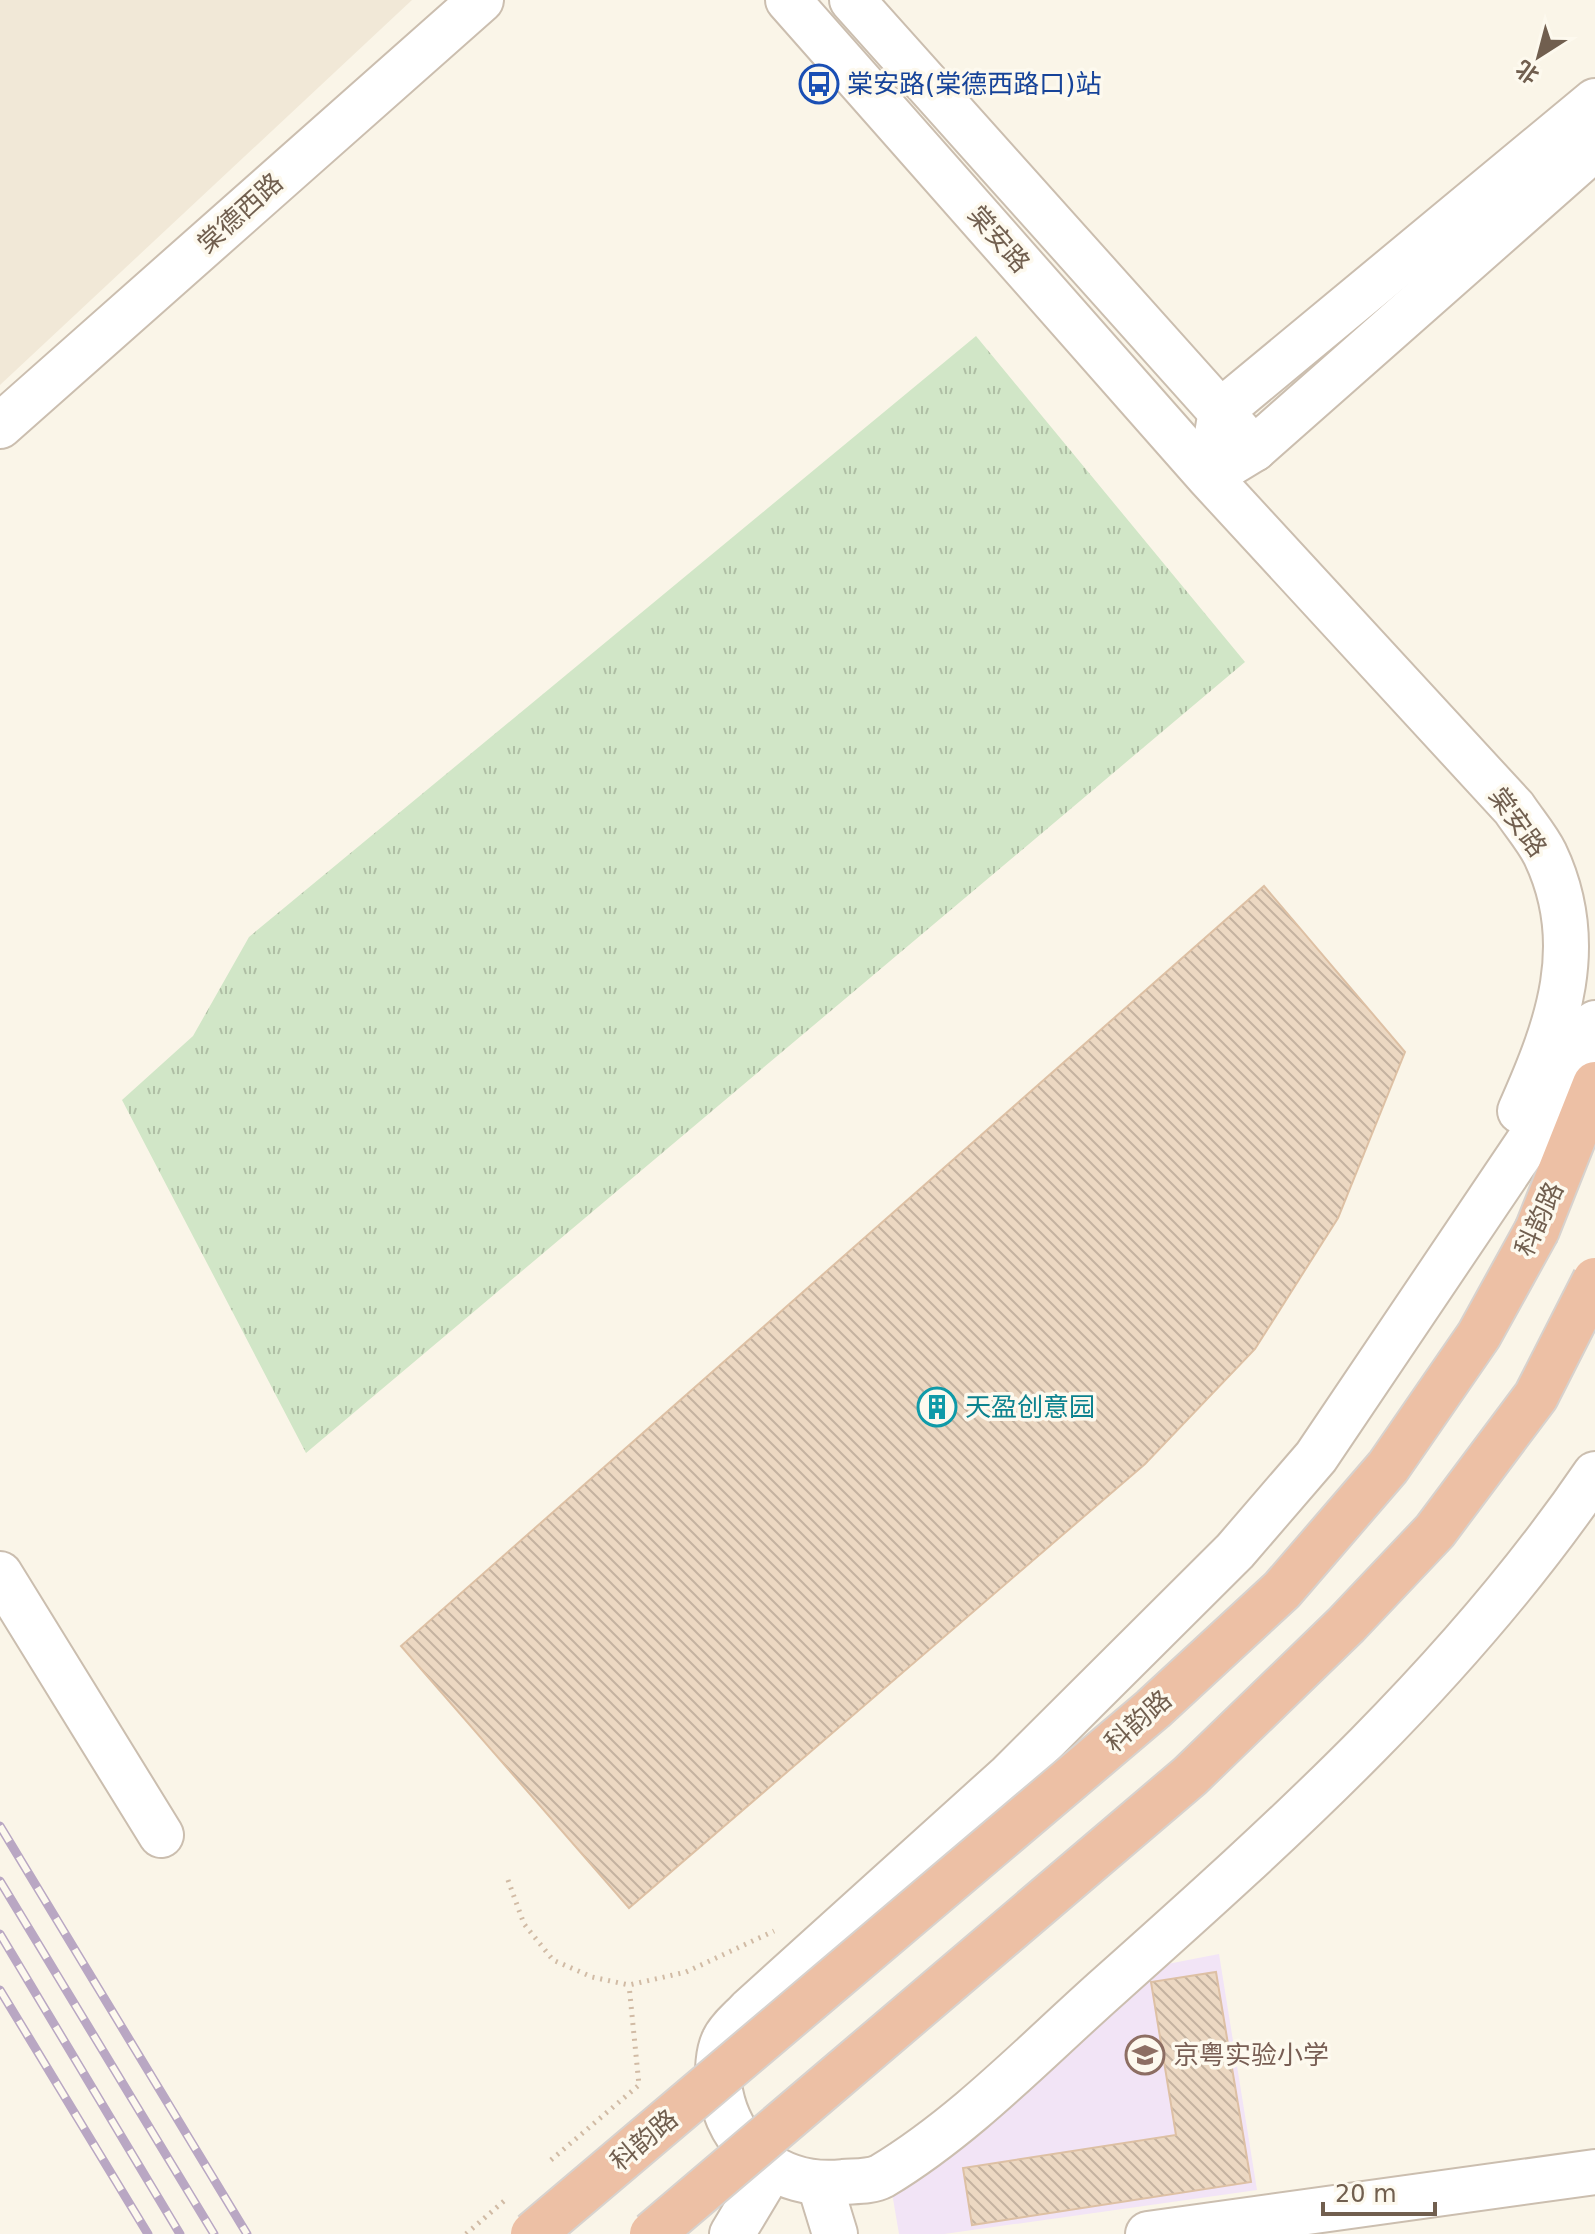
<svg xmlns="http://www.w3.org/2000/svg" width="1595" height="2234" font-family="'DejaVu Sans','Noto Sans SC',sans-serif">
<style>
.residential{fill:#f1e8d7}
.education{fill:#f2e4f6}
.park{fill:url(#park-tufts)}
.building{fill:url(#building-back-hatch);stroke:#ddc0a4;stroke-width:2}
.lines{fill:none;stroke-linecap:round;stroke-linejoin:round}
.minor-casing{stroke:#cbbeaf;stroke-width:48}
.highway-casing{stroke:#d7d2ce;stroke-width:48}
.path{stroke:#d1bba5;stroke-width:5;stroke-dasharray:2 6;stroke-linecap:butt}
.minor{stroke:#fff;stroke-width:44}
.highway{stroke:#edc0a5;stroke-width:44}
.rail-casing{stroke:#b9a7c3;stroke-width:9}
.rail{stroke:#fdf9ee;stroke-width:6;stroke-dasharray:18;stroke-linecap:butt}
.highway-bridge-casing{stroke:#d7d2ce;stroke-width:48;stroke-linecap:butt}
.highway-bridge{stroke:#edc0a5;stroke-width:44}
.labels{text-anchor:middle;stroke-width:7;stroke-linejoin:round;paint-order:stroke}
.transit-label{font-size:26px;fill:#164399;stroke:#fdf9ee;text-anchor:start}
.street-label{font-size:26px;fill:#715f4f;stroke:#fdf9ee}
.culture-label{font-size:26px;fill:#0d838f;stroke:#fdf9ee;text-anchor:start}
.education-label{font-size:26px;fill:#785e54;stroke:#fdf9ee;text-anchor:start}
</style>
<defs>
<pattern id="park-tufts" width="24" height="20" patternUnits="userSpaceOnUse" patternTransform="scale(2)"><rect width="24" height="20" fill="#d1e6c7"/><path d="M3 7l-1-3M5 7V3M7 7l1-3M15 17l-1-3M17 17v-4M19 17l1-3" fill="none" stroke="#aebea4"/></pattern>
<pattern id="building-back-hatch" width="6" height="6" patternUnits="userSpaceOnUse" patternTransform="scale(2)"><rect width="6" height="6" fill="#ecd8c2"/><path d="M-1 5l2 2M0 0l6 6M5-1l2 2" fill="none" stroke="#c4b2a0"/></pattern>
</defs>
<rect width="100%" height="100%" fill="#faf5e8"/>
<polygon class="residential" points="0,0 412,0 0,385"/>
<polygon class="education" points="1219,1954 1257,2190 944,2234 899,2234 891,2187 1152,1967"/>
<polygon class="park" points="976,336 1245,662 306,1453 122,1100 193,1036 249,937"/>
<g class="building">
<polygon points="1264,886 1405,1052 1338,1218 1255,1349 1145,1464 629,1908 401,1646"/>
<polygon points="1216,1972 1251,2182 972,2225 963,2168 1176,2135 1151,1982"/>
</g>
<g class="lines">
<defs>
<g id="minor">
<path d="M 788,0 L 1209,477 L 1514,808 C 1524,823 1537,838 1545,854 C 1588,944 1558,1026 1520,1111"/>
<polyline points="852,0 1254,449"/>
<polyline points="0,426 481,0"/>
<polyline points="1216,440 1221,411 1595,101"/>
<polyline points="1231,463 1254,449 1595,148"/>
<path d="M 1595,1023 L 1541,1123 L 1316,1457 L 1235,1551 L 1009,1776 L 750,2010 C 742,2019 729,2029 724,2040 C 718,2052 717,2072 719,2085 C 728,2148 779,2189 843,2182 C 855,2181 871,2182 882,2176 C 965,2126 1035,2052 1108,1987 C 1285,1829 1461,1671 1595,1474"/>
<polyline points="0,1574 161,1835"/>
<polyline points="820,2185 835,2234"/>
<polyline points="732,2234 771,2169"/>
<polyline points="1148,2234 1595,2172"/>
</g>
<polyline id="highway" points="1537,1230 1595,1084"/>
</defs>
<use href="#minor" class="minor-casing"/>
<use href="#highway" class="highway-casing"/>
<g class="path">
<polyline points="508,1880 524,1924 553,1960 592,1977 629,1985 686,1972 774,1931"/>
<polyline points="551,2160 639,2085 629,1985"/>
<polyline points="466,2234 504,2201"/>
</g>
<use href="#minor" class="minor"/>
<use href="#highway" class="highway"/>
<defs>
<g id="rail">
<polyline points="0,1826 247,2234"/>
<polyline points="0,1881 214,2234"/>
<polyline points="0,1934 180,2234"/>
<polyline points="0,1990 148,2234"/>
</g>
</defs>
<use href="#rail" class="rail-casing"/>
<use href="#rail" class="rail"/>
<defs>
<g id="highway-bridge">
<polyline points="533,2234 1153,1709 1282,1590 1388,1467 1479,1335 1537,1230"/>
<polyline points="652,2234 1190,1776 1346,1625 1435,1531 1536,1396 1595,1280"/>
</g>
</defs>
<use href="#highway-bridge" class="highway-bridge-casing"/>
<use href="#highway-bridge" class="highway-bridge"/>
</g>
<defs>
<symbol id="bus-ring" viewBox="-11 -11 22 22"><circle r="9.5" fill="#fdf9ee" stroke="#1a4fb4" stroke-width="1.5"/><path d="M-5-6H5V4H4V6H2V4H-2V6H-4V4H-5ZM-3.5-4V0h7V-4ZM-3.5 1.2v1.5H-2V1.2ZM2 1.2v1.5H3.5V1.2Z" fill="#1a4fb4"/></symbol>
<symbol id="building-ring" viewBox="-11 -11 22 22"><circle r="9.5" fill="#fdf9ee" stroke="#0f9aa8" stroke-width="1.5"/><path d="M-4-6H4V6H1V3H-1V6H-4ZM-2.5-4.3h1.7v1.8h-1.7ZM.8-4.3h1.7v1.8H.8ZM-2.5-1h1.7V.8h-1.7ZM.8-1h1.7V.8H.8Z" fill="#0f9aa8"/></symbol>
<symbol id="school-ring" viewBox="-11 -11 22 22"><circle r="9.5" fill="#fdf9ee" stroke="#8d6e63" stroke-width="1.5"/><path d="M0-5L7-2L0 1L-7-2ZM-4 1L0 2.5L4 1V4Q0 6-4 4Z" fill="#8d6e63"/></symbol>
</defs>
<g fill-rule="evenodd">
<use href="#bus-ring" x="797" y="62" width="44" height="44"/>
<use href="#building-ring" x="915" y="1385" width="44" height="44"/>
<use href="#school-ring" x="1123" y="2033" width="44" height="44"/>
</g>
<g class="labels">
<g class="transit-label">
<text x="847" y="93">棠安路(棠德西路口)站</text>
</g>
<g class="street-label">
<text transform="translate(240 213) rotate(-42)" y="9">棠德西路</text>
<text transform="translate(999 239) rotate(49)" y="9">棠安路</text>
<text transform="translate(1518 822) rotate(54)" y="9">棠安路</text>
<text transform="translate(1539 1219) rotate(-65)" y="9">科韵路</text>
<text transform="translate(1138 1721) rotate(-41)" y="9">科韵路</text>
<text transform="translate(644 2140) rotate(-40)" y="9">科韵路</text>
</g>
<g class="culture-label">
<text x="965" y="1416">天盈创意园</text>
</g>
<g class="education-label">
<text x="1173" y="2064">京粤实验小学</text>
</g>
</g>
<g transform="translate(1539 56) rotate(216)" stroke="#fdf9ee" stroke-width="6" paint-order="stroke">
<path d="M0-6L14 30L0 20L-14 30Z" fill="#715f4f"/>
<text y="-12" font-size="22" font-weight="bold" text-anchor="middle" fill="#715f4f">北</text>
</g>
<path d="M1323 2202v12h112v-12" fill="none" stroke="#715f4f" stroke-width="4"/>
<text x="1335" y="2202" font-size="24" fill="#715f4f" stroke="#fdf9ee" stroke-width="6" paint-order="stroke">20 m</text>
</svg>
